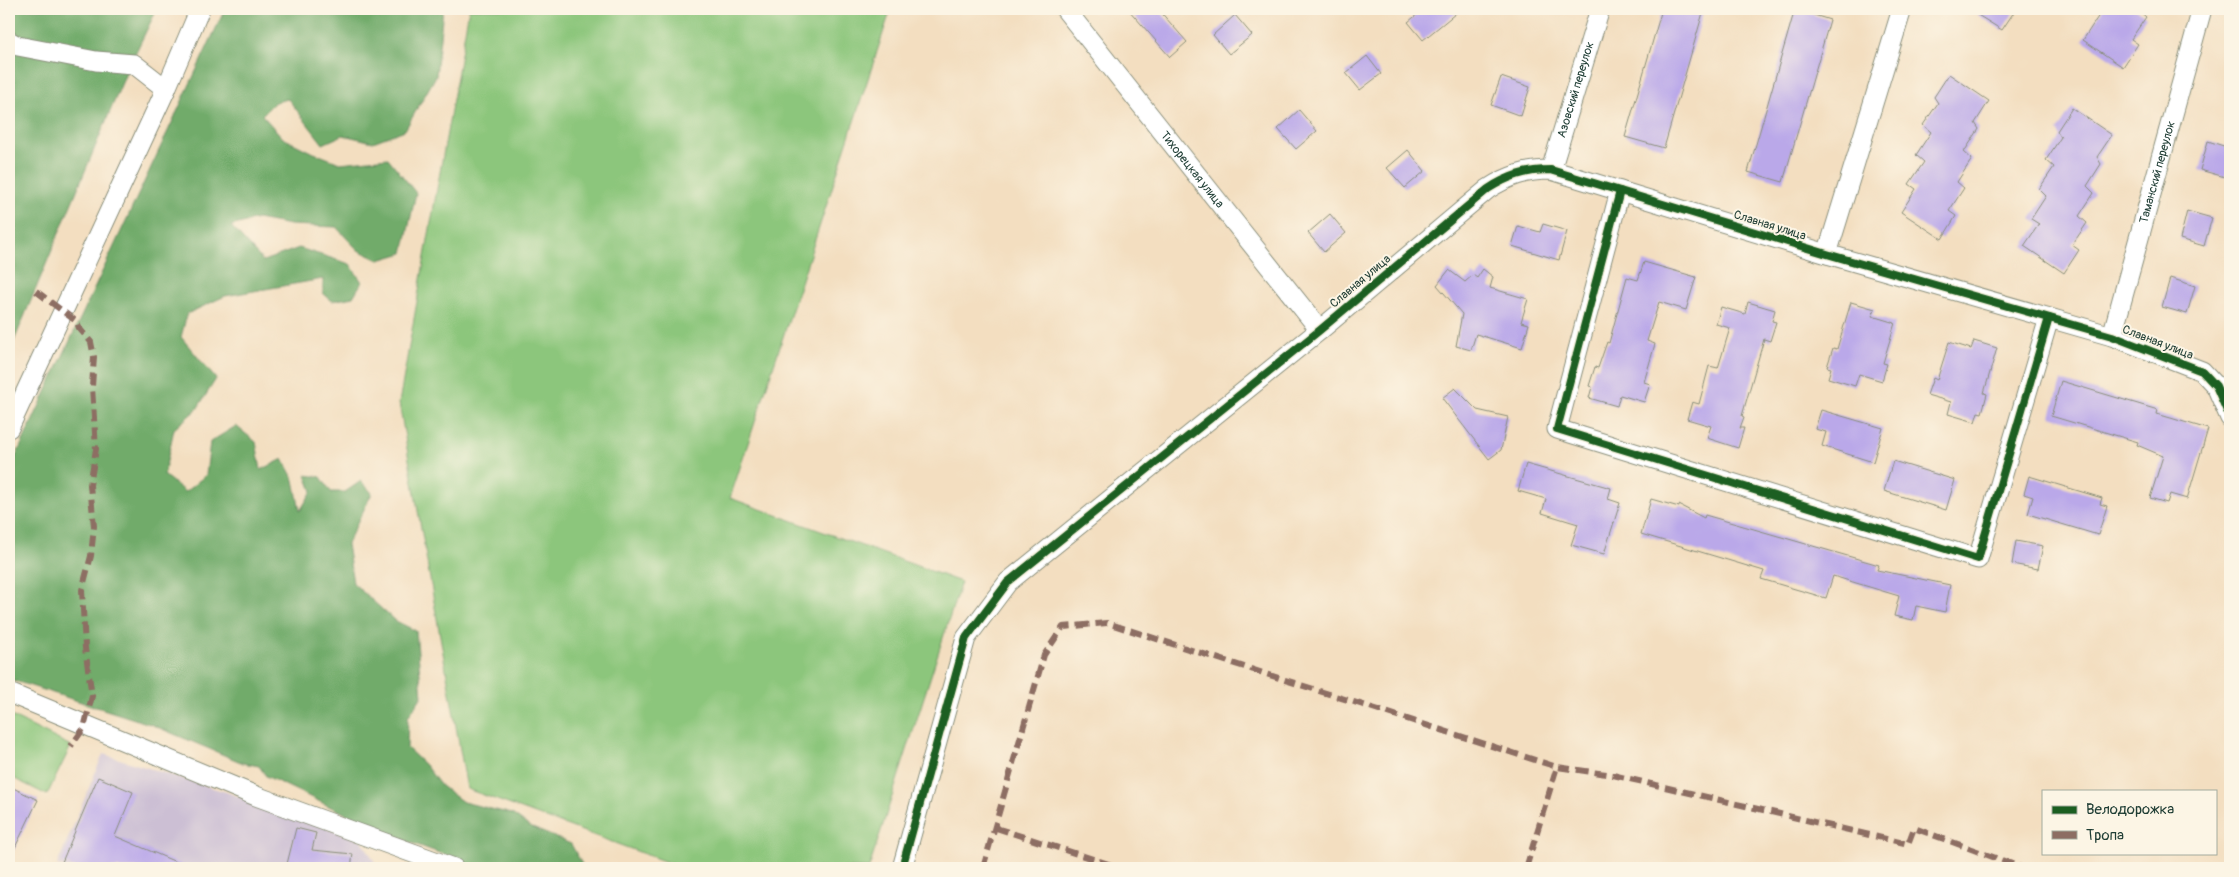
<svg xmlns="http://www.w3.org/2000/svg" width="2239" height="877" font-family="Pangolin,sans-serif">
<style>
.industrial{fill:#ccbfd4}
.green{fill:#8cc67b;stroke:#568258}
.forest{fill:#71ab6b;stroke:#487450}
.building{fill:#baa8e9}
.lines{fill:none;stroke-linecap:round;stroke-linejoin:round}
.minor-casing{stroke:#898e7a;stroke-width:21}
.minor{stroke:#fff;stroke-width:19}
.quiet{stroke:#8d6e63;stroke-width:6;stroke-dasharray:12 6;stroke-linecap:butt}
.cycleway-casing{stroke:#fcf5e5;stroke-width:11}
.cycleway{stroke:#1b5e20;stroke-width:8}
.labels{text-anchor:middle;stroke-width:4;stroke-linejoin:round;paint-order:stroke}
.street-label{font-size:12px;fill:#1f3d34;stroke:#fcf5e5}
</style>
<rect width="100%" height="100%" fill="#fcf5e5"/>
<filter id="ink" filterUnits="userSpaceOnUse"><feTurbulence type="fractalNoise" baseFrequency=".02" numOctaves="2"/><feDisplacementMap in="SourceGraphic" scale="10" xChannelSelector="R" yChannelSelector="G"/><feConvolveMatrix kernelMatrix="1 2 1 2 8 2 1 2 1" color-interpolation-filters="sRGB"/></filter>
<filter id="wash" filterUnits="userSpaceOnUse"><feTurbulence type="fractalNoise" baseFrequency=".0096" numOctaves="4" result="noise"/><feDisplacementMap in="SourceGraphic" scale="20" xChannelSelector="R" yChannelSelector="G"/><feGaussianBlur stdDeviation="1.12" result="paint"/><feColorMatrix in="noise" values="0 0 0 0 0 0 0 0 0 0 0 0 0 0 0 0 0 1.4 0 .05"/><feComposite in="paint" operator="in"/></filter>
<g filter="url(#wash)">
<rect width="100%" height="100%" fill="#f3dec0"/>
<polygon class="industrial" points="103,754 226,792 362,840 378,868 66,868 57,865"/>
<g class="green">
<polygon points="469,9 891,9 730,498 961,582 869,868 683,868 467,789 399,403"/>
<polygon points="9,715 71,746 47,795 9,776"/>
</g>
<g class="forest">
<polygon points="9,9 157,9 133,58 96,54 9,34"/>
<polygon points="225,9 443,9 436,76 405,130 373,142 343,135 323,144 288,99 275,102 262,115 283,138 309,151 340,163 388,158 416,193 403,253 379,260 358,250 336,227 290,225 257,219 231,226 263,261 299,248 350,264 362,282 353,297 332,301 323,293 323,279 225,296 187,314 181,337 216,379 197,409 174,429 164,475 185,492 206,475 210,442 236,426 256,442 261,470 283,459 294,480 300,511 312,491 306,475 321,477 331,492 345,492 361,481 372,493 347,544 353,583 394,620 416,631 422,696 408,717 407,748 425,765 441,786 463,802 512,814 530,827 571,844 584,868 481,868 409,842 333,808 266,776 259,766 243,763 150,724 9,679 9,471"/>
<polygon points="9,46 129,66 9,353"/>
</g>
<g id="blocks">
<g class="building">
<polygon points="1128,9 1158,9 1187,42 1170,57"/>
<polygon points="1424,9 1461,9 1423,40 1408,22"/>
<polygon points="1662,9 1704,9 1664,148 1625,137"/>
<polygon points="1795,9 1830,20 1783,182 1748,172"/>
<polygon points="1968,9 2016,9 2002,30"/>
<polygon points="2103,9 2137,9 2146,17 2131,39 2138,44 2123,67 2083,40"/>
<polygon points="1235,15 1252,35 1229,54 1213,35"/>
<polygon points="1367,56 1381,74 1360,90 1346,73"/>
<polygon points="1949,74 1989,101 1975,123 1979,129 1964,152 1972,159 1957,182 1964,188 1949,211 1956,216 1942,239 1901,212 1916,189 1909,184 1924,162 1916,155 1931,132 1923,125 1938,103 1934,97"/>
<polygon points="1501,77 1530,87 1521,116 1491,105"/>
<polygon points="2072,108 2112,135 2097,157 2101,164 2087,186 2094,193 2079,216 2087,223 2072,245 2079,250 2064,273 2024,246 2039,224 2031,219 2046,196 2039,189 2054,167 2046,160 2061,137 2057,131"/>
<polygon points="1299,110 1317,131 1296,149 1278,129"/>
<polygon points="2208,141 2230,148 2230,159 2225,177 2200,170"/>
<polygon points="1408,150 1425,171 1405,188 1387,168"/>
<polygon points="2187,211 2212,218 2204,246 2180,239"/>
<polygon points="1330,214 1346,233 1324,252 1308,233"/>
<polygon points="1543,224 1567,231 1559,260 1512,246 1518,226 1540,232"/>
<polygon points="1644,262 1696,277 1686,310 1659,302 1647,341 1655,344 1644,382 1650,384 1644,402 1620,395 1617,406 1589,398 1592,387 1589,386 1595,367 1598,368 1607,342 1609,343 1627,277 1638,280"/>
<polygon points="1483,269 1493,277 1490,288 1528,299 1521,322 1529,324 1522,348 1476,334 1471,350 1456,346 1462,314 1437,285 1449,270 1465,282 1473,275 1477,278"/>
<polygon points="2170,278 2195,286 2187,314 2162,307"/>
<polygon points="1748,302 1775,310 1772,321 1776,322 1770,341 1764,339 1742,416 1744,417 1740,428 1744,428 1738,448 1707,438 1711,426 1687,419 1692,402 1699,404 1709,366 1718,368 1730,328 1716,324 1721,307 1745,314"/>
<polygon points="1851,302 1875,309 1872,316 1895,323 1883,363 1887,364 1882,381 1859,374 1855,386 1828,378 1831,368 1827,367 1833,348 1837,349"/>
<polygon points="1974,341 1997,348 1984,393 1987,394 1982,413 1978,412 1975,422 1948,414 1951,402 1927,395 1933,378 1937,380 1949,342 1971,349"/>
<polygon points="2061,381 2158,410 2157,414 2208,429 2187,499 2170,494 2167,503 2150,498 2163,456 2137,445 2138,442 2051,416"/>
<polygon points="1455,388 1477,410 1508,417 1501,450 1489,459 1442,398"/>
<polygon points="1821,410 1883,428 1873,462 1822,446 1826,432 1815,429"/>
<polygon points="1893,461 1955,480 1946,510 1884,491"/>
<polygon points="1526,464 1611,488 1608,499 1620,503 1604,554 1571,545 1578,524 1542,513 1546,499 1518,491"/>
<polygon points="2029,476 2102,498 2100,504 2107,506 2098,535 2028,514 2033,497 2024,494"/>
<polygon points="1651,499 1679,507 1679,505 1704,518 1705,515 1879,565 1877,570 1950,585 1945,612 1916,606 1913,620 1894,616 1899,596 1833,576 1826,598 1761,579 1764,571 1641,534"/>
<polygon points="2016,541 2043,546 2038,569 2012,564"/>
<polygon points="98,777 133,792 115,836 190,868 76,868 62,862"/>
<polygon points="9,786 38,800 9,860"/>
<polygon points="296,828 316,833 312,850 353,854 351,868 286,868"/>
</g>
</g>
</g>
<g filter="url(#ink)">
<use href="#blocks" fill-opacity="0" stroke="#898e7a" stroke-width="1"/>
<g class="lines">
<defs>
<g id="minor">
<path id="s1" d="M 1065,9 L 1320,330"/>
<polyline points="9,41 18,46 96,61 134,64 166,89"/>
<path id="s2" d="M 1551,170 L 1600,9"/>
<polyline points="1620,191 1557,429 1978,559 2049,318"/>
<polyline points="1827,254 1902,9"/>
<path id="s3" d="M 2112,336 L 2202,9"/>
<polyline points="9,428 166,89 200,9"/>
<polyline points="9,693 256,796 454,868"/>
<path d="M 902,868 L 966,638 L 1008,582 L 1320,330 L 1488,189 C 1508,176 1526,170 1551,170 L 1827,254 L 2112,336 L 2202,371 L 2216,386 L 2230,418"/>
</g>
</defs>
<use href="#minor" class="minor-casing"/>
<use href="#minor" class="minor"/>
<g class="quiet">
<polyline points="36,291 77,322 79,328 91,342 94,357 92,387 96,449 90,485 94,526 91,556 82,590 85,648 92,696 84,728 71,746"/>
<polyline points="996,828 1121,868"/>
<polyline points="983,868 1044,655 1063,627 1107,623 1557,767 1613,775 1908,844 1914,828 2023,868"/>
<polyline points="1526,868 1557,767"/>
</g>
<defs>
<g id="cycleway">
<polyline points="1620,191 1557,429 1978,559 2049,318"/>
<path d="M 902,868 L 966,638 L 1008,582 L 1320,330 L 1488,189 C 1508,176 1526,170 1551,170 L 1827,254 L 2112,336 L 2202,371 L 2216,386 L 2230,418"/>
</g>
</defs>
<use href="#cycleway" class="cycleway-casing"/>
<use href="#cycleway" class="cycleway"/>
</g>
</g>
<g class="labels">
<g class="street-label">
<text dy="4" stroke="none"><textPath href="#s2" startOffset="84">Азовский переулок</textPath></text>
<text dy="4" stroke="none"><textPath href="#s1" startOffset="205">Тихорецкая улица</textPath></text>
<text dy="4" stroke="none"><textPath href="#s3" startOffset="170">Таманский переулок</textPath></text>
<text transform="translate(1770 225) rotate(17)" y="4">Славная улица</text>
<text transform="translate(1360 281) rotate(-40)" y="4">Славная улица</text>
<text transform="translate(2158 342) rotate(21)" y="4">Славная улица</text>
</g>
</g>
<rect width="2239" height="877" fill="none" stroke="#fcf5e5" stroke-width="30"/>
<rect x="2042" y="790" width="175" height="65" fill="#fcf5e5" stroke="#a4ab9e"/>
<rect x="2052" y="806" width="25" height="8" fill="#1b5e20" stroke="#a4ab9e"/>
<text x="2086" y="814" font-size="15" fill="#1f3d34">Велодорожка</text>
<rect x="2052" y="831" width="25" height="8" fill="#8d6e63" stroke="#a4ab9e"/>
<text x="2086" y="840" font-size="15" fill="#1f3d34">Тропа</text>
</svg>
